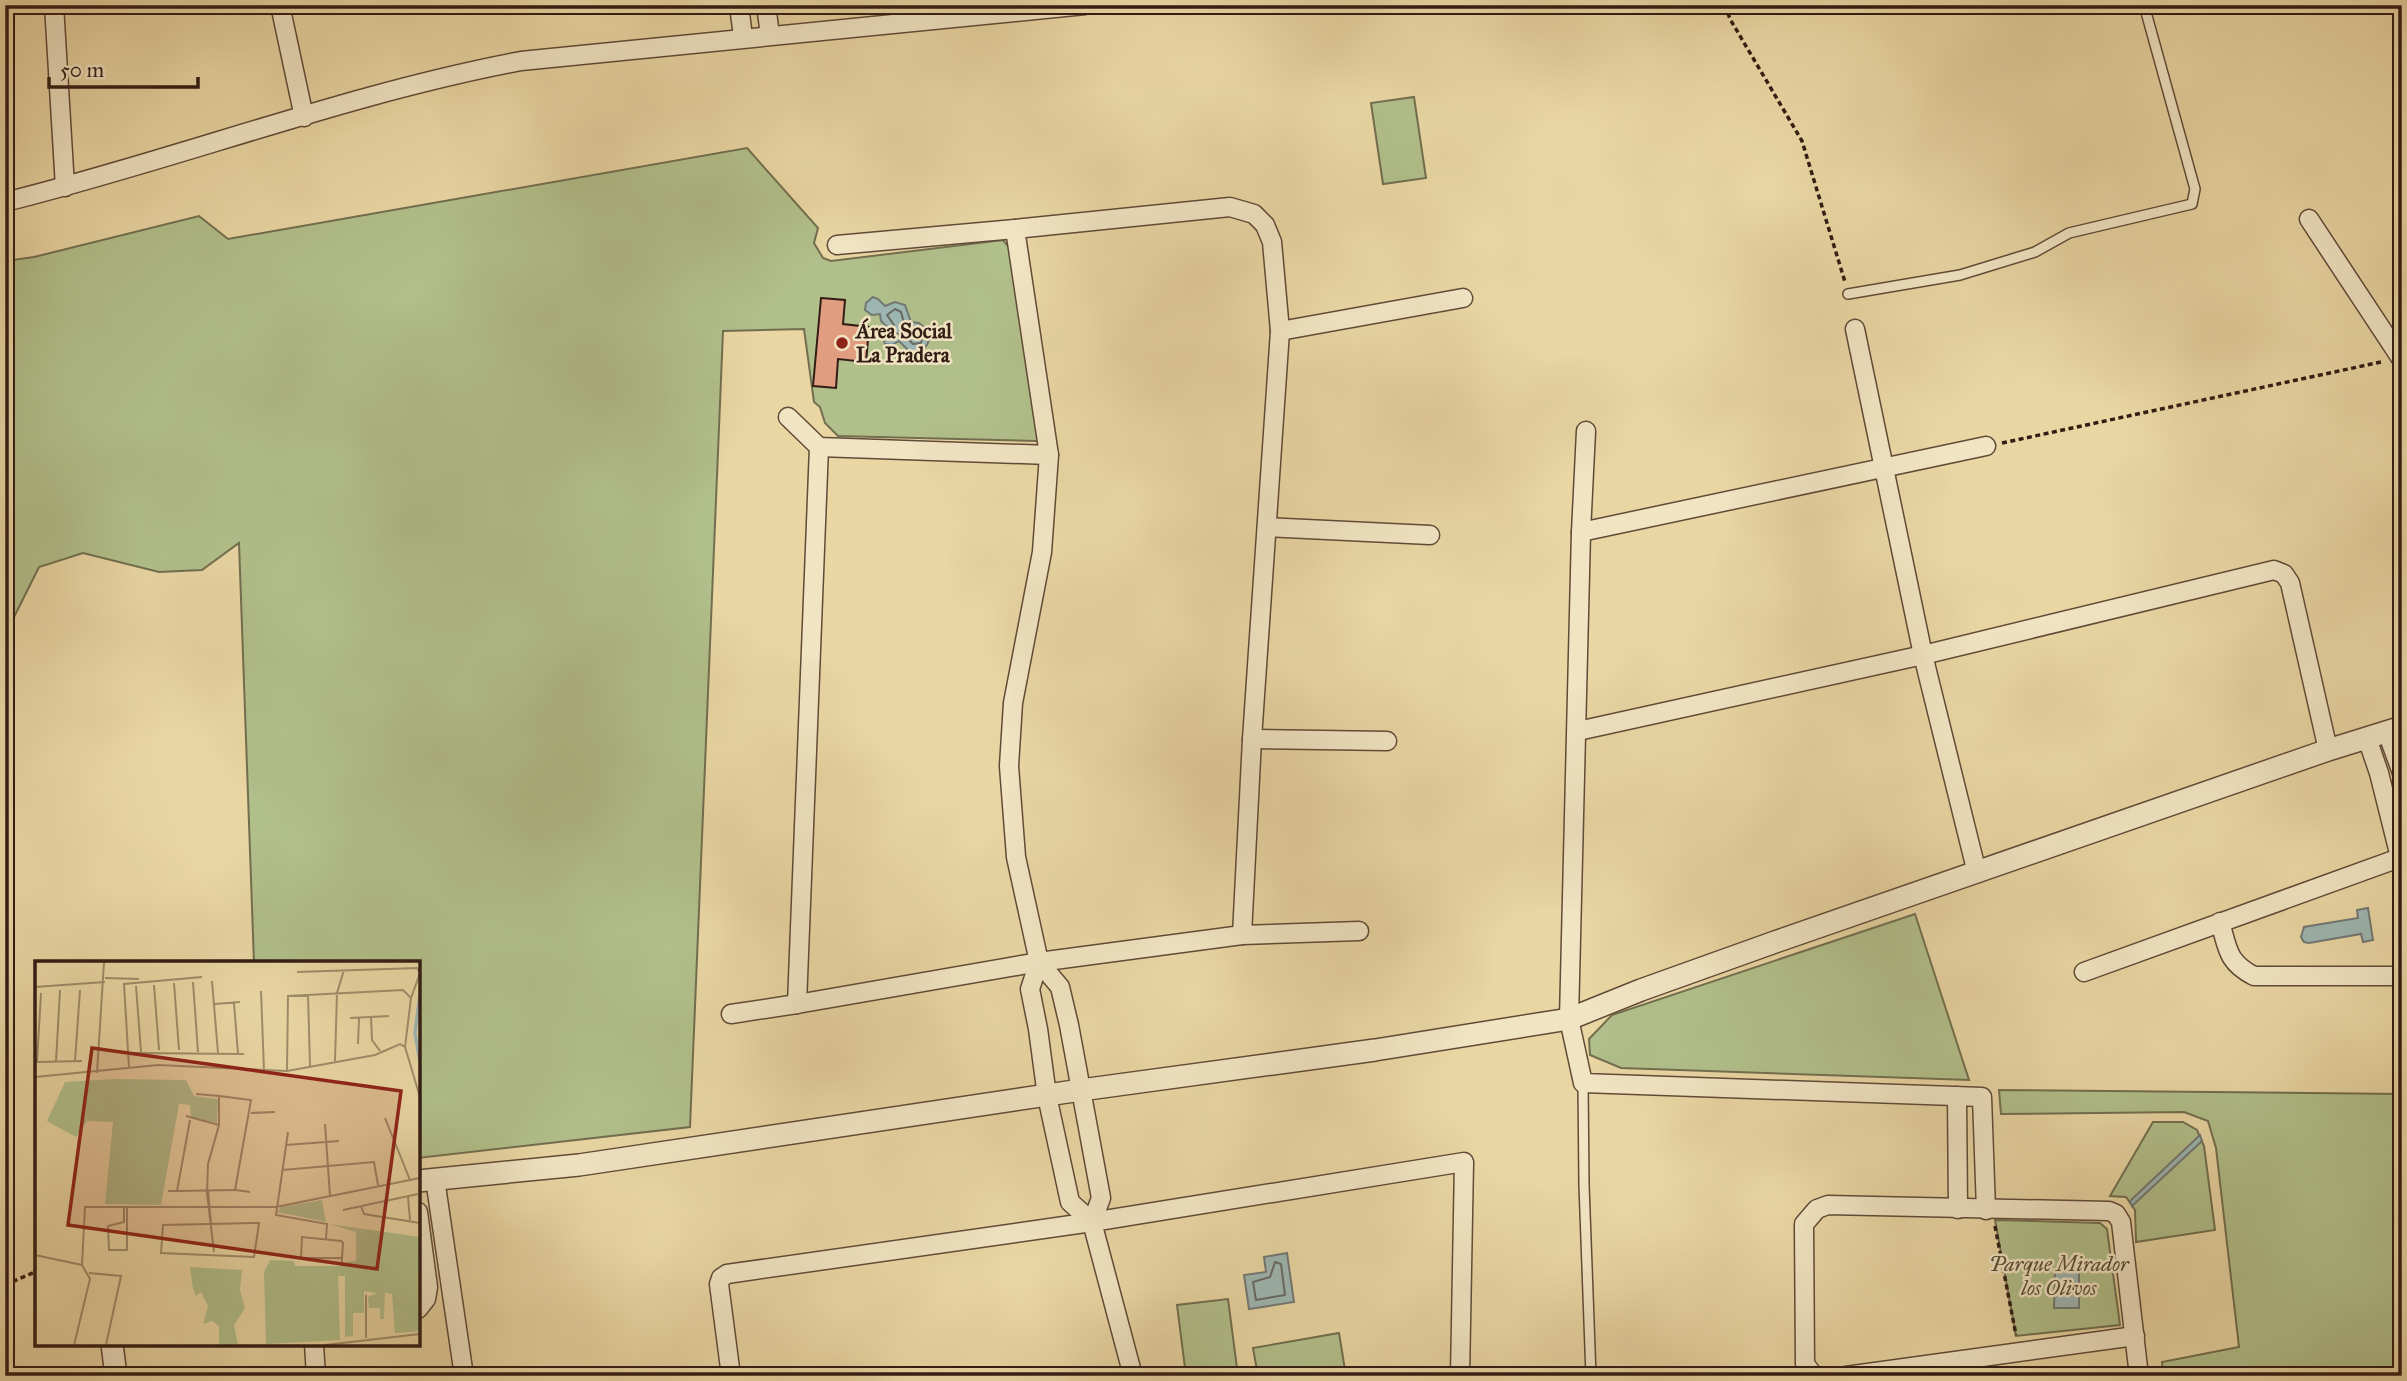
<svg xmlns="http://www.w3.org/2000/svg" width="2407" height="1381" font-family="'IM FELL Great Primer',serif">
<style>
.green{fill:#b1bf8a;stroke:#726e4f;stroke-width:2}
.water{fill:#9db6b2;stroke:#727873;stroke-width:2}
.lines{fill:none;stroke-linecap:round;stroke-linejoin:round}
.shore{stroke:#686963;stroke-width:2}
.building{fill:#e19d80;stroke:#321c14;stroke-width:2}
.service-casing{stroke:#604a38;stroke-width:12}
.minor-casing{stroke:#604a38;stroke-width:21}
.tertiary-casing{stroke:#604a38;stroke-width:24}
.path{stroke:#321c14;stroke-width:3.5;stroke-dasharray:5 3.5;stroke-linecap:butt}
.service{stroke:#f1e4c3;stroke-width:9}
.minor{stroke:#f1e4c3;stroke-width:18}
.tertiary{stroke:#f1e4c3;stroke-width:21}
.poi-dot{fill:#8f2418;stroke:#f1e4c3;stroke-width:2.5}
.labels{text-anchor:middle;stroke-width:5;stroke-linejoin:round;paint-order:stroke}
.poi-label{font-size:21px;font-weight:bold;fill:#321c14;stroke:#f1e4c3;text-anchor:start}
.park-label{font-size:21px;font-style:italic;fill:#584d37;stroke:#f1e4c3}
.inset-river{fill:none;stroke:#9db6b2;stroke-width:3.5}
.inset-road{fill:none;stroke:#a08c6a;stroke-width:2}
.view{fill:#8f2418;fill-opacity:0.15;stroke:#8f2418;stroke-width:3.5}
.inset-edge{fill:none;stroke:#321c14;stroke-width:3.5}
</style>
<rect width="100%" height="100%" fill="#e9d6a3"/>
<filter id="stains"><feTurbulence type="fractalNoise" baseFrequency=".00286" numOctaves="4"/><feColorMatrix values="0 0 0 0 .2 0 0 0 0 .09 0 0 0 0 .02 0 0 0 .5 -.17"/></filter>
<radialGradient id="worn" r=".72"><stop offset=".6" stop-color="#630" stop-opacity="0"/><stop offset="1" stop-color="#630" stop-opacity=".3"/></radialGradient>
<g class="green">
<polygon points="1414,97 1426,178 1383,184 1371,103"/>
<polygon points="747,148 818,228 814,243 823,258 831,261 1003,240 1015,254 1045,436 1036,441 838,436 825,423 820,407 814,402 804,329 723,331 690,1127 418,1158 418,963 254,963 239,543 202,570 159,572 83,553 39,567 5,635 5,261 34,257 199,216 228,239"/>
<polygon points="1915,914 1969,1080 1621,1068 1590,1055 1589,1039 1612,1015"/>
<polygon points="1999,1090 2402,1094 2402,1376 2163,1376 2162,1362 2239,1347 2216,1148 2208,1121 2184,1112 2001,1114"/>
<polygon points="2153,1122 2183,1122 2197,1130 2204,1146 2215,1230 2136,1242 2135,1210 2126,1197 2110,1196"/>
<polygon points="1995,1220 2100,1223 2107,1229 2120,1325 2016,1336"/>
<polygon points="1228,1299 1238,1376 1186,1376 1177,1305"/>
<polygon points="1339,1333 1346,1376 1258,1376 1253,1348"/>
</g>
<g class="water">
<path d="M 873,297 L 878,299 L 885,306 L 895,302 L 905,305 L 911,322 L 919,323 L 929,331 C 931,343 922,359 908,350 C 905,347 902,344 899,341 L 892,345 L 885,344 L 883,338 L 888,328 L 881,321 L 880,314 L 872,315 L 865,310 L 866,303 Z"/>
<polygon points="2368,908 2373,940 2363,942 2361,934 2309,943 2304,942 2301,937 2304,927 2358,918 2357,910"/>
<polygon points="2200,1135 2202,1141 2132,1206 2130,1201"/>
<polygon points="1287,1253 1294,1302 1249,1309 1244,1275 1266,1272 1264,1257"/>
<polygon points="2055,1272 2079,1272 2079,1308 2054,1308"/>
</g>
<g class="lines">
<g class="shore">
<path d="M 895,309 L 901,312 C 906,333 909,324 923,334 L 921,343 L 913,344 L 905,336 L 895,333 L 894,325 L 887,315 Z"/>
<polygon points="1275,1262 1281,1264 1285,1295 1256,1300 1253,1282 1270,1277"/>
</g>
</g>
<polygon class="building" points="821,298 845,300 843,324 869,327 866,362 838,359 836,388 813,386"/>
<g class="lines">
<defs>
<g id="service">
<polyline points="1848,294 1960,275 2035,252 2069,233 2192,204 2195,189 2144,5"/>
<polyline points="1583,1083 1584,1185 1591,1376"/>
</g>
<g id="minor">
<polyline points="54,5 65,187"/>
<polyline points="280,5 304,117"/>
<polyline points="739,5 743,37"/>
<polyline points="766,5 770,35"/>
<path d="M 5,202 C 178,159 346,94 521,61 L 1085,5"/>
<polyline points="2309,219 2402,360"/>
<polyline points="837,245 1015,229"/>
<polyline points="1855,329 1923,655 1977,873"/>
<polyline points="1280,331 1463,298"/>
<polyline points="788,417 819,447 1049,455"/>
<polyline points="1586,431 1581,532 1569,1019 1583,1083 1982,1097 1986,1210"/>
<polyline points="1267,527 1430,535"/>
<polyline points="1581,532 1986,446"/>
<polyline points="1578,731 1923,655 2274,570 2284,574 2290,583 2328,750"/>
<polyline points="2387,732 2402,773"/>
<polyline points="2367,738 2379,773 2400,857"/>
<polyline points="1252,739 1387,741"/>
<path d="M 2220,922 C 2228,949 2227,962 2254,976 L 2402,976"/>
<polyline points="1039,962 1030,989 1038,1029 1047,1096 1070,1202 1092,1222 1133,1376"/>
<polyline points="2084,972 2402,857"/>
<polyline points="797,1004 1039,962 1242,935"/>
<polyline points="731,1014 797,1004 819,447"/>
<polyline points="1957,1096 1958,1209"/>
<polyline points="435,1179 464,1376"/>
<polyline points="418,1212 428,1287 426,1299 418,1309"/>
<polyline points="1092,1222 1101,1198 1069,1025 1060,987 1039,962 1016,857 1009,766 1013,703 1042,552 1049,455 1015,229 1230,207 1254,214 1265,225 1272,242 1280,331 1252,739 1242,935 1359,931"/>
<polyline points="314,1344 316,1376"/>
<polyline points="731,1376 719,1284 721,1278 727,1274 1092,1222 1464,1162 1460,1376"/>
<polyline points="1814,1376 1805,1364 1804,1224 1817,1209 1828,1205 2109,1211 2116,1214 2121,1222 2139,1376"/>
<polyline points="1846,1376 2135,1336"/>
</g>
<g id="tertiary">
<polyline points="418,1181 579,1165 1081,1090 1375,1050 1569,1019 1641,990 1775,942 2328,750 2402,727"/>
<polyline points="112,1344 116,1376"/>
</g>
</defs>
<use href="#service" class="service-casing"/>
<use href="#minor" class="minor-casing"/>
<use href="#tertiary" class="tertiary-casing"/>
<g class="path">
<polyline points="1725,5 1730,19 1802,141 1845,282"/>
<polyline points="2002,443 2381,362"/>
<polyline points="1995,1226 2016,1335"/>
<polyline points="5,1285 37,1271"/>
</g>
<use href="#service" class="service"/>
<use href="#minor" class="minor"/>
<use href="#tertiary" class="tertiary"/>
</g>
<circle class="poi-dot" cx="842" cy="343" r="7"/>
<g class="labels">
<g class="poi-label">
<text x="856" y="338">Área Social<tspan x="856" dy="24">La Pradera</tspan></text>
</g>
<g class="park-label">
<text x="2059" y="1271">Parque Mirador<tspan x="2059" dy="24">los Olivos</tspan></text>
</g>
</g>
<g transform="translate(35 961)">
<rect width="385" height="385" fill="#e9d6a3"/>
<path d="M 79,118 L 151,119 L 159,135 L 183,138 L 182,162 L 156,156 L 155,144 L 144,143 L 126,244 L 70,243 L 78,161 L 52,160 L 41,176 L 12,160 L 30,121 ZM 287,239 L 291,261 L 242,251 L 246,246 ZM 294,263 L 385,276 L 385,370 L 360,372 L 357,333 L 350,332 L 349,358 L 345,358 L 345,347 L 334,347 L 333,336 L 342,332 L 329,330 L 329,352 L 318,352 L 318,375 L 310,376 L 310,315 L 303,315 L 305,379 L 231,383 L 229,311 L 235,299 L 259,300 L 260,305 L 310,305 L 310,301 L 321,300 L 321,271 ZM 155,306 L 207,309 L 205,329 L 210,347 L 199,364 L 203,384 L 184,384 L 184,365 L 177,360 L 168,363 L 173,345 L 166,331 L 161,335 L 158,328 Z" fill="#b1bf8a"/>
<path class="inset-river" d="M 385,34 L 380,72 L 385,101"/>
<path class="inset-road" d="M 262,11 L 382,7 L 385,12 L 376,37M 70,17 L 104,18M 177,20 L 183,92M 158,21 L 163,91M 139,22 L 144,89M 119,24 L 124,89M 101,25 L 106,91M 0,26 L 70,21M 226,30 L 229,110M 273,33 L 275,105M 199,42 L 203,93M 179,43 L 205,41M 336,56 L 337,79 L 345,90M 315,57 L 354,55M 323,83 L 324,57M 99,92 L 209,93M 40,100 L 45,29M 300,100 L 302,32 L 309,9M 2,101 L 6,32M 2,101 L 47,100M 21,101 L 25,29M 94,107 L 89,23 L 167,16M 252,110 L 253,35 L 368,29 L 376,37 L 370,86M 62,112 L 69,1M 0,116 L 123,104 L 252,110 L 340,94 L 365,83 L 370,86 L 385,136M 161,133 L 184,135M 216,152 L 240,151M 151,155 L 184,164M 350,157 L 375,219M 290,163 L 295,235M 253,171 L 241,254 L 292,263 L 291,278M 251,184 L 304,180M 247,209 L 339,201 L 343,224M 173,229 L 176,263M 133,230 L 142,230 L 155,159M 142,230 L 199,229M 373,236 L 375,259M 326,245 L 329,253 L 385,262M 89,246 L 89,261 L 73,265 L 74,289 L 92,289 L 92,246M 308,249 L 383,233M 224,262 L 219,296 L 126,292 L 128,264 ZM 179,291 L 172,232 L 173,203 L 184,164 L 184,135 L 216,139 L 200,229 L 215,231M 0,294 L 47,304 L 50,246 L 241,246 L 385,217M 307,302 L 307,297 L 308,282 L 306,280 L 267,276 L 266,297 L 307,297M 54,312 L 86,315 L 71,384M 331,377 L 331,334M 39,384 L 55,318 L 47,304M 290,384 L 385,373"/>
<path class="view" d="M 57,87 L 366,130 L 342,308 L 33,264 Z"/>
<rect width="385" height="385" class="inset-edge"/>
</g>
<rect width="2407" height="1381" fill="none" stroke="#e9d6a3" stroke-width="28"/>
<rect x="7" y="7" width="2393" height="1367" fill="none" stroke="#321c14" stroke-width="3.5"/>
<rect x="14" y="14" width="2379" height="1353" fill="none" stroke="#321c14" stroke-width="2"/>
<path d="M49 77v10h149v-10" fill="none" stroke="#321c14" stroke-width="3.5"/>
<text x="60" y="77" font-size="21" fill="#321c14" stroke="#f1e4c3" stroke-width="5" paint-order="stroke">50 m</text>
<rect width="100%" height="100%" filter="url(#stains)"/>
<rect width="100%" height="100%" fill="url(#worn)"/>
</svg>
